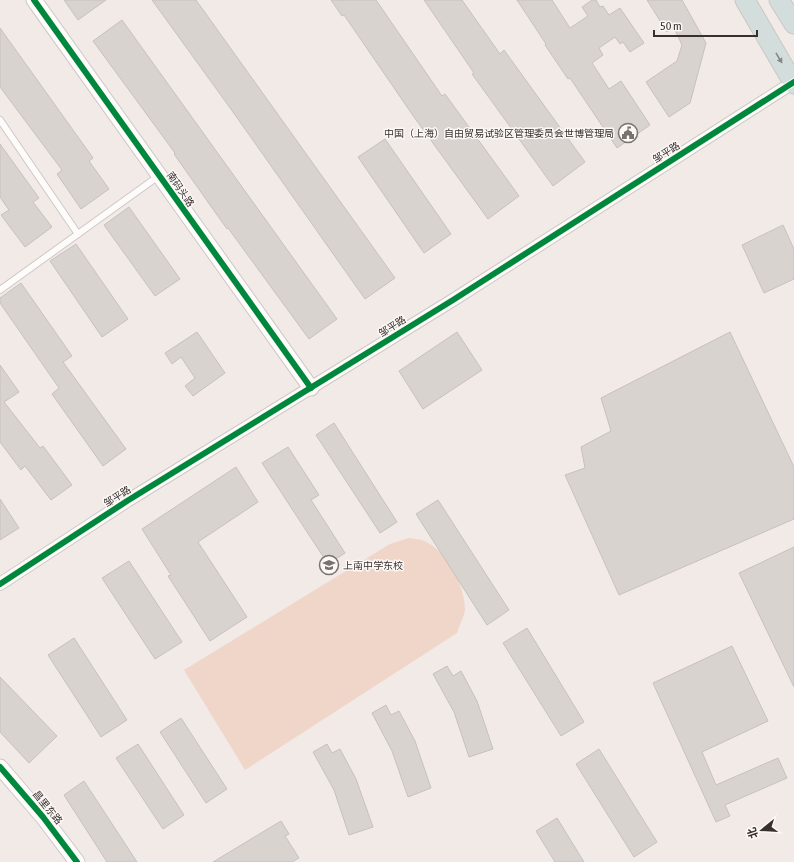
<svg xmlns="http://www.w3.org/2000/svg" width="794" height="862" font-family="'Asap Condensed','Noto Sans SC',sans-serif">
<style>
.green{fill:#f0d5c9}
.building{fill:#d9d3d0;stroke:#c7c1be}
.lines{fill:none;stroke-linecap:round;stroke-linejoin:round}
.service-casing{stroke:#cec8c5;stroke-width:8}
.minor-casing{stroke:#cec8c5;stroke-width:14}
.tertiary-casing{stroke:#cec8c5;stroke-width:17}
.primary-casing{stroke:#cac7c5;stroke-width:21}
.service{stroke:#fdfcfb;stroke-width:6}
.minor{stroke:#fdfcfb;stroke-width:12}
.tertiary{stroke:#fdfcfb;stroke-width:15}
.primary{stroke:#d3dedc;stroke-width:19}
.cycleway-casing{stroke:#fdf8f5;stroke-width:8}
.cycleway{stroke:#00873e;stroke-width:6}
.oneway{fill:#848886}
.labels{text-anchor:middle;stroke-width:3;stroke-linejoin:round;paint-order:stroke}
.poi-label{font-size:10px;fill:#36312f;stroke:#fdf8f5;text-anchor:end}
.street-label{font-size:10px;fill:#36312f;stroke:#fdf8f5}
</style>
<rect width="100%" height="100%" fill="#f2eae7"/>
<path class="green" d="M 409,538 C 414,539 420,539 424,541 C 447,550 465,586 465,610 C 464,617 459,626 457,633 L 245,770 L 184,670 L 390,544 Z"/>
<g class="building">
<polygon points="64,0 106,0 78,20"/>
<polygon points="152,0 196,0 395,278 365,299 233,112"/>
<polygon points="331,0 376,0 442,96 445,94 519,196 488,219 414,117 344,15 342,16"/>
<polygon points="424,0 462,0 500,54 504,50 585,162 553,186 472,74 474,73"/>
<polygon points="517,0 552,0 570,28 588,16 582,7 592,0 596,0 600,7 603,6 609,15 620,8 644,43 630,52 623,42 620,44 615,37 599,48 603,55 592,63 609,89 621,81 650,125 617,148 570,78 568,79 545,45 546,44"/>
<polygon points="647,0 682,0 706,43 690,103 669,117 646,82 677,61 682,45 674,28 667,32"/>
<polygon points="122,20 337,319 309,339 228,228 227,229 174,154 175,153 93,41"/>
<polygon points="0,28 93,158 89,161 109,189 81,209 57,174 62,170 0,87"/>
<polygon points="385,139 451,234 424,253 358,157"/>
<polygon points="0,144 39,198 33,202 52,227 25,247 1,215 9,210 0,197"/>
<polygon points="129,207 180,279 155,296 104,225"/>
<polygon points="783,225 794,249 794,279 764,293 742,245"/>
<polygon points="76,244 128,319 102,337 50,261"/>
<polygon points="21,283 72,356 63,362 126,449 103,466 52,394 59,388 0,303 0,298"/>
<polygon points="197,332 225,373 193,396 185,386 195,378 181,357 172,364 165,353"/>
<polygon points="457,332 482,370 423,409 399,371"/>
<polygon points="730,332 794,467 794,519 619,595 565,475 585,468 581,447 611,431 601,398"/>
<polygon points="0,365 19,392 4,402 40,448 43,446 72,485 51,500 25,466 21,470 0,442"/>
<polygon points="334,423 397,522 380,533 316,435"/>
<polygon points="288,447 319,495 311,500 345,553 328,564 262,463"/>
<polygon points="236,467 258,502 198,542 247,617 210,641 168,576 171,575 142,529"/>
<polygon points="0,499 19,528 0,540"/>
<polygon points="438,500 509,610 487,625 416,514"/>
<polygon points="794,547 794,687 739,573"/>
<polygon points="129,561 182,642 155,659 102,578"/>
<polygon points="527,628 584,722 561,736 503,643"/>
<polygon points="74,638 127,720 101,737 48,655"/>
<polygon points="732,646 768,721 702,752 716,785 778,758 787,778 725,805 730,816 716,822 653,683"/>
<polygon points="447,666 453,676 461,671 477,701 493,749 469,757 454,712 433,674"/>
<polygon points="0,677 57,736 29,763 0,732"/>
<polygon points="386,705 391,715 399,711 415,741 431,788 408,797 392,751 372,713"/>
<polygon points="181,718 227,789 206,803 160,732"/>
<polygon points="138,744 184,815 163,829 116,758"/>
<polygon points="327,744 332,753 340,749 356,779 373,827 349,835 334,790 313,752"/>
<polygon points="599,749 657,842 634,857 576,764"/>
<polygon points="84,781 137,862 107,862 64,795"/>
<polygon points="557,818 584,862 555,862 536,831"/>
<polygon points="281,821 289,834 285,836 299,858 292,862 213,862"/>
</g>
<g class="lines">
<defs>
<g id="service">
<polyline points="0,120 78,234"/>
<polyline points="0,290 160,175"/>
</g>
<polyline id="minor" points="0,584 127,501 453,300 794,82"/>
<g id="tertiary">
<polyline points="34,0 311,388"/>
<polyline points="0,767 43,817 77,862"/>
</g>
<g id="primary">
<polyline points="745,0 794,84"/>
<polyline points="779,0 794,24"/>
</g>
</defs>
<use href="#service" class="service-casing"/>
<use href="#minor" class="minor-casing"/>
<use href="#tertiary" class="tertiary-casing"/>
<use href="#primary" class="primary-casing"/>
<use href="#service" class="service"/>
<use href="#minor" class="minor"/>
<use href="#tertiary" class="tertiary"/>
<use href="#primary" class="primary"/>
<defs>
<g id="cycleway">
<polyline points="34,0 311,388"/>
<polyline points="0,584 127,501 453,300 794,82"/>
<polyline points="0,767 43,817 77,862"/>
</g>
</defs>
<use href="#cycleway" class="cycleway-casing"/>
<use href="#cycleway" class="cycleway"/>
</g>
<defs><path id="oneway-solid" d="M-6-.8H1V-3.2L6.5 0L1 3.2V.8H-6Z"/></defs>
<use class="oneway" href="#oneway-solid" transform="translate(779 58) rotate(59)"/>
<defs>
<symbol id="civic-ring" viewBox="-11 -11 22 22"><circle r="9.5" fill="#fdf8f5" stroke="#78726f" stroke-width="1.5"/><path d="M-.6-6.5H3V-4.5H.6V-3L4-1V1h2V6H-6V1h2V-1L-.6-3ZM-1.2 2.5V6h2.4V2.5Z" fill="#78726f"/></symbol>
<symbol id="school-ring" viewBox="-11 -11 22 22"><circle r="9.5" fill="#fdf8f5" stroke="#78726f" stroke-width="1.5"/><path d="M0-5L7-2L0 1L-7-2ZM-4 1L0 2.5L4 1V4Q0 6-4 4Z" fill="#78726f"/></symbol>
</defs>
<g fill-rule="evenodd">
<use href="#civic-ring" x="617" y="122" width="22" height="22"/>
<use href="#school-ring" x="318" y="554" width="22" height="22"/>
</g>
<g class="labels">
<g class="poi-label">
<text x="614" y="137">中国（上海）自由贸易试验区管理委员会世博管理局</text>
<text x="343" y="569" text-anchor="start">上南中学东校</text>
</g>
<g class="street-label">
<text transform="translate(666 152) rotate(-32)" y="4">邹平路</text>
<text transform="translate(181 189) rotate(56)" y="4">南码头路</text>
<text transform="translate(392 326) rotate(-32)" y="4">邹平路</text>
<text transform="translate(117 496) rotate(-32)" y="4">邹平路</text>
<text transform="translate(48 807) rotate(51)" y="4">昌里东路</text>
</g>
</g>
<g transform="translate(762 830) rotate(252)" stroke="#fdf8f5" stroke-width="3" paint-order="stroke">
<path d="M0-3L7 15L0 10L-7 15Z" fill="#36312f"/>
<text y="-6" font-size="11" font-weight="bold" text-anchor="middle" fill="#36312f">北</text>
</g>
<path d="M654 30v6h103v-6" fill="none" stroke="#36312f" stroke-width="2"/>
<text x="660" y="30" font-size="12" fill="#36312f" stroke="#fdf8f5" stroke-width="3" paint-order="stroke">50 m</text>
</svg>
